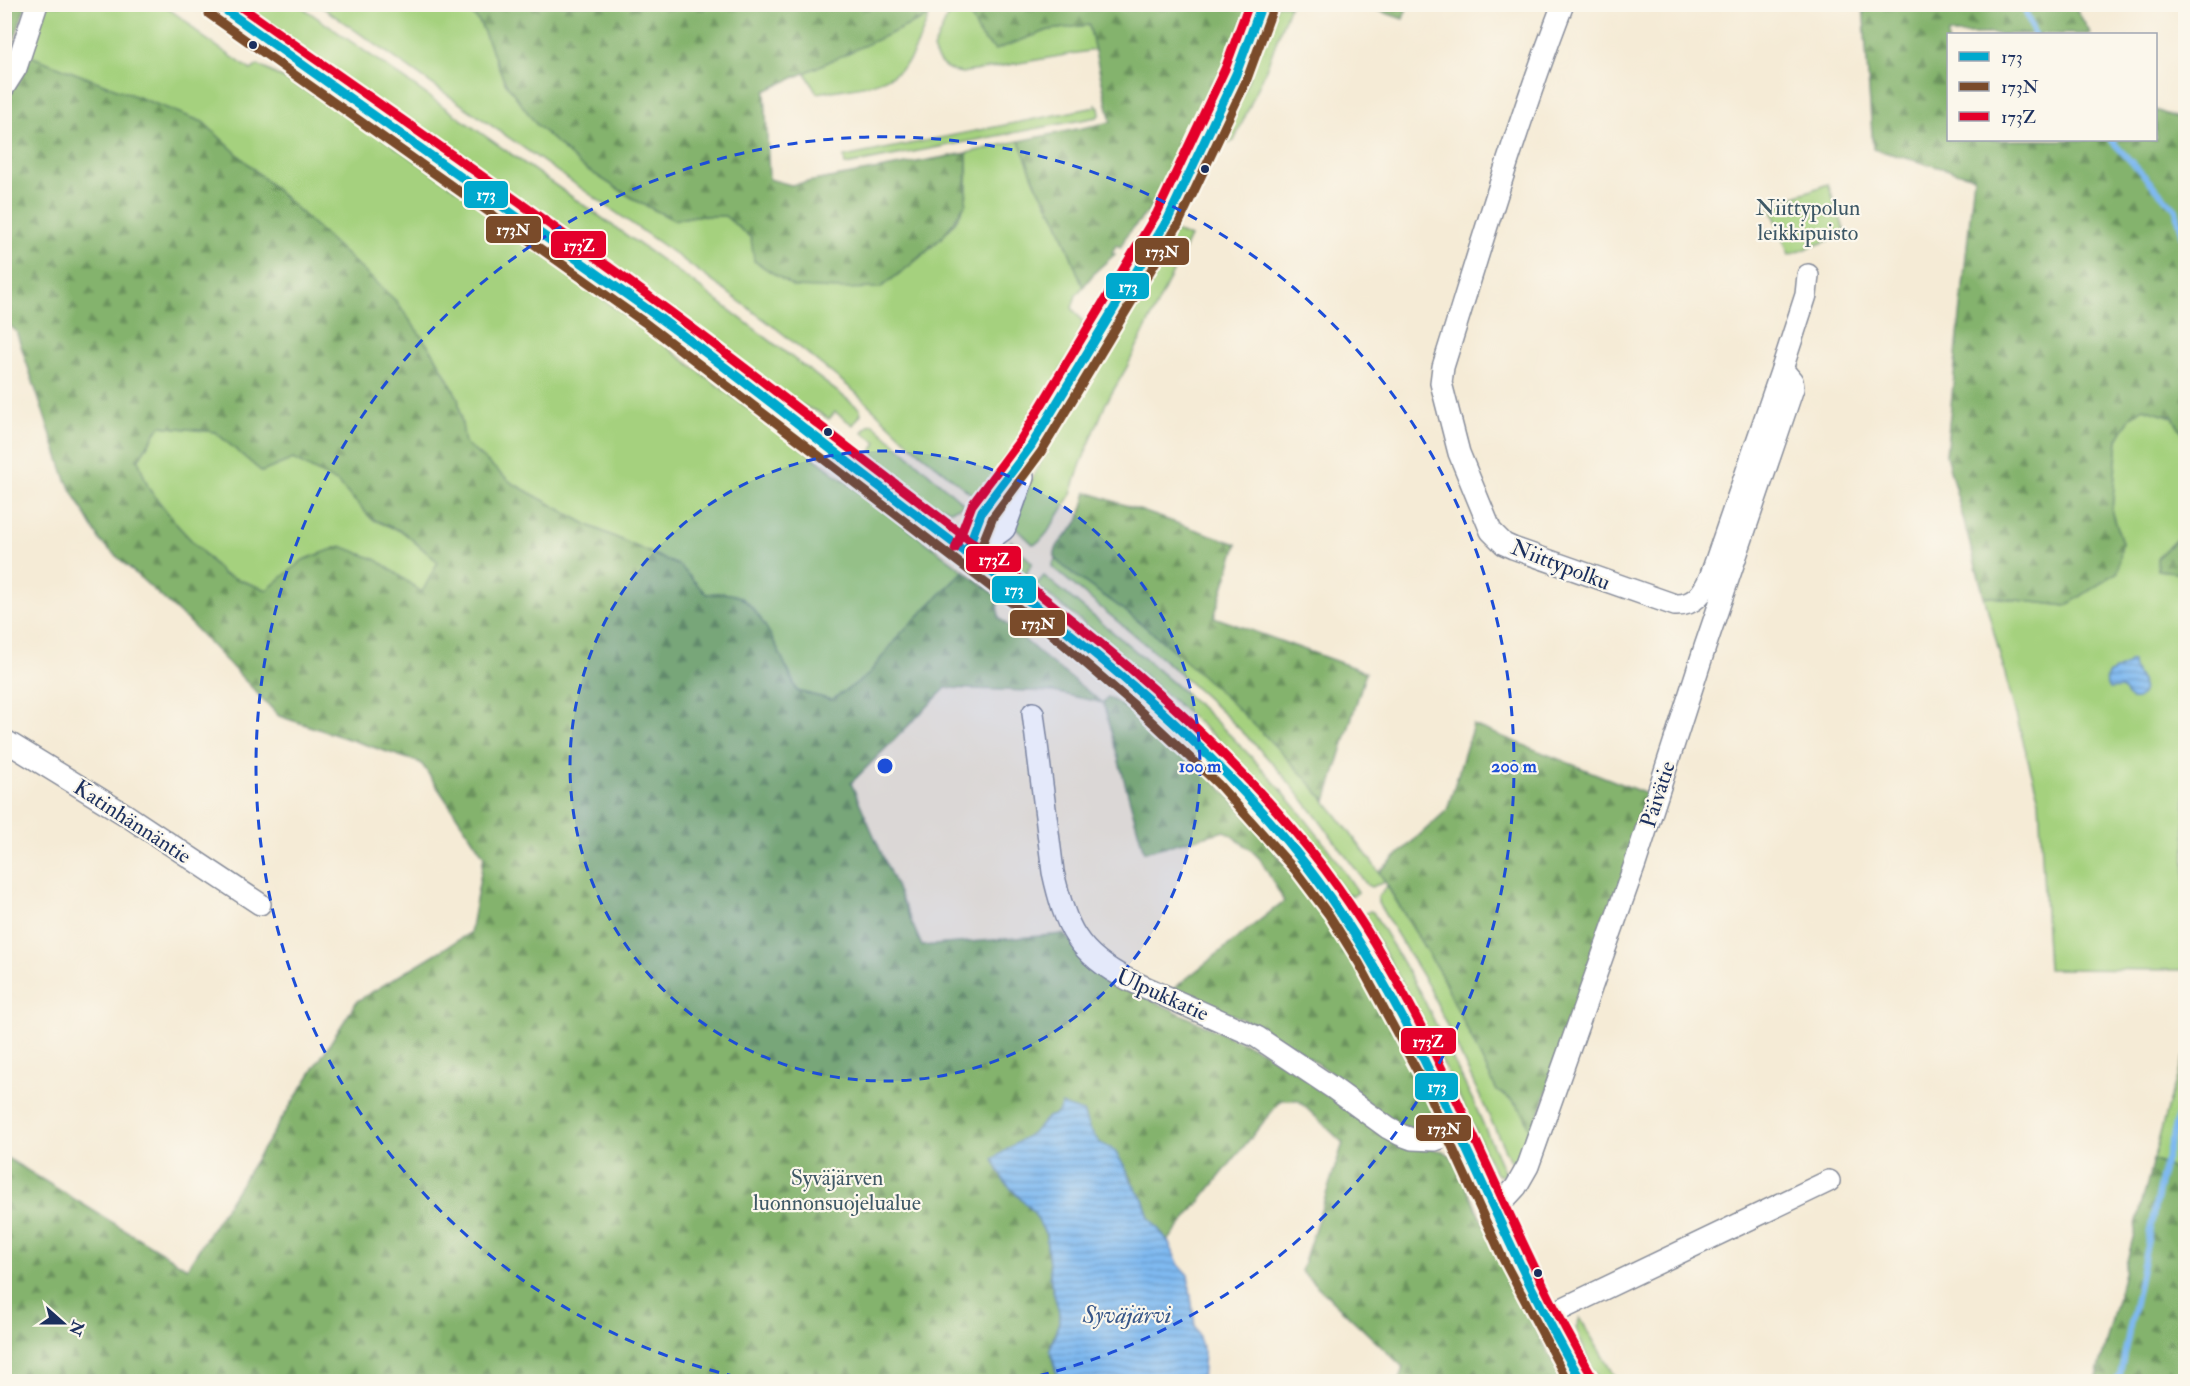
<svg xmlns="http://www.w3.org/2000/svg" width="2190" height="1386" font-family="'IM FELL Double Pica',serif">
<style>
.green{fill:#a5d17e;stroke:#60806e;stroke-width:1.5}
.forest{fill:url(#forest-firs);stroke:#507166;stroke-width:1.5;fill-rule:evenodd}
.water{fill:url(#water-rules);stroke:#4d74a7;stroke-width:1.5}
.lines{fill:none;stroke-linecap:round;stroke-linejoin:round}
.stream{stroke:#7fb9f0;stroke-width:6}
.minor-casing{stroke:#888d9a;stroke-width:24}
.tertiary-casing{stroke:#888d9a;stroke-width:30}
.secondary-casing{stroke:#888d9a;stroke-width:33}
.minor{stroke:#fff;stroke-width:21}
.tertiary{stroke:#fff;stroke-width:27}
.secondary{stroke:#fce5c4;stroke-width:30}
.bus-1-casing{stroke:#fbf7ec;stroke-width:14}
.bus-2-casing{stroke:#fbf7ec;stroke-width:14}
.bus-3-casing{stroke:#fbf7ec;stroke-width:14}
.bus-1{stroke:#00a9ce;stroke-width:9}
.bus-2{stroke:#7a4b2a;stroke-width:9}
.bus-3{stroke:#e4002b;stroke-width:9}
.ring{fill:none;stroke:#1d4ed8;stroke-width:3;stroke-dasharray:10 8}
.bus-dot{fill:#1b2f5e;stroke:#fbf7ec;stroke-width:2}
.labels{text-anchor:middle;stroke-width:4.5;stroke-linejoin:round;paint-order:stroke}
.park-label{font-size:22px;fill:#3e5866;stroke:#fbf7ec}
.street-label{font-size:22px;fill:#1b2f5e;stroke:#fbf7ec}
.water-label{font-size:24px;font-style:italic;fill:#39588a;stroke:#fbf7ec}
.centre{fill:#1d4ed8;stroke:#fbf7ec;stroke-width:3}
.ring-label{font-size:18px;text-anchor:middle;font-weight:bold;fill:#1d4ed8;stroke:#fbf7ec;stroke-width:4.5;stroke-linejoin:round;paint-order:stroke}
.line-badge{stroke:#fbf7ec;stroke-width:2}
.badge-label{font-size:16px;text-anchor:middle;font-weight:bold;fill:#fff}
</style>
<defs>
<pattern id="forest-firs" width="22" height="20" patternUnits="userSpaceOnUse" patternTransform="scale(1.5)"><rect width="22" height="20" fill="#84b36d"/><path d="M5 1l3.5 6h-7zM16 11l3.5 6h-7z" fill="#6b925d"/></pattern>
<pattern id="water-rules" width="6" height="5" patternUnits="userSpaceOnUse" patternTransform="scale(1.5)"><rect width="6" height="5" fill="#7fb9f0"/><path d="M0 2.5h6" fill="none" stroke="#6797c6"/></pattern>
</defs>
<rect width="100%" height="100%" fill="#fbf7ec"/>
<filter id="ink" filterUnits="userSpaceOnUse"><feTurbulence type="fractalNoise" baseFrequency=".0167" numOctaves="2"/><feDisplacementMap in="SourceGraphic" scale="12" xChannelSelector="R" yChannelSelector="G"/><feConvolveMatrix kernelMatrix="1 2 1 2 8 2 1 2 1" color-interpolation-filters="sRGB"/></filter>
<filter id="wash" filterUnits="userSpaceOnUse"><feTurbulence type="fractalNoise" baseFrequency=".008" numOctaves="4" result="noise"/><feDisplacementMap in="SourceGraphic" scale="24" xChannelSelector="R" yChannelSelector="G"/><feGaussianBlur stdDeviation="1.35" result="paint"/><feColorMatrix in="noise" values="0 0 0 0 0 0 0 0 0 0 0 0 0 0 0 0 0 1.4 0 .05"/><feComposite in="paint" operator="in"/></filter>
<g filter="url(#wash)">
<rect width="100%" height="100%" fill="#f5ebd6"/>
<g class="green">
<path d="M 974,4 L 969,12 L 980,36 L 995,50 L 1049,30 L 1089,25 L 1095,50 L 962,73 C 946,70 938,65 933,49 L 953,5 Z"/>
<polygon points="43,5 163,5 187,22 199,34 251,70 258,65 340,109 466,196 964,571 900,634 869,675 832,700 797,691 788,670 725,593 706,594 680,566 588,525 512,483 464,443 458,398 434,354 28,55"/>
<polygon points="238,5 299,5 690,280 860,409 861,414 853,425 835,412 829,419 818,412 782,397"/>
<path d="M 319,5 L 464,5 L 480,23 L 505,82 L 536,124 L 580,165 L 637,201 L 674,220 L 695,216 L 725,216 L 751,238 L 880,288 C 908,267 953,236 965,204 C 969,192 967,166 967,153 L 1019,141 L 1036,184 L 1057,220 L 1083,287 L 1076,295 L 1072,308 L 1083,322 L 1076,344 L 1027,430 L 979,498 L 974,496 L 912,446 L 854,391 L 777,329 L 671,251 Z"/>
<polygon points="1277,5 1290,5 1265,72 1234,141 1229,143 1227,139 1230,126"/>
<path d="M 929,16 C 923,30 917,50 907,63 C 886,88 847,88 817,93 L 805,72 Z"/>
<polygon points="1095,104 1099,108 1100,114 1097,117 845,165 844,157 1096,107"/>
<polygon points="1828,184 1846,234 1789,255 1770,205"/>
<polygon points="1175,231 1190,237 1127,367 1106,403 1080,466 1070,497 1047,533 1040,541 1033,544 1014,526 1025,494 1059,425"/>
<polygon points="2143,408 2173,417 2185,437 2185,531 2157,558 2158,570 2185,573 2185,970 2048,969 2039,800 1984,596 2066,606 2122,543 2112,510 2118,439 2130,418"/>
<polygon points="873,424 965,505 951,510 925,502 908,490 871,452 877,443 863,432 869,425"/>
<polygon points="160,426 215,432 262,472 293,459 337,482 372,519 403,532 438,562 422,593 377,560 303,560 267,590 223,574 178,526 149,489 138,460"/>
<path d="M 1011,541 L 1032,563 L 1025,576 C 1014,567 1012,555 1011,541 Z"/>
<path d="M 1055,559 C 1077,579 1104,595 1128,613 C 1209,676 1286,748 1348,830 C 1360,847 1374,863 1385,882 L 1371,887 L 1367,885 C 1334,840 1301,793 1262,752 C 1198,684 1123,627 1052,567 Z"/>
<path d="M 1044,576 C 1098,620 1153,664 1205,711 C 1263,765 1315,826 1358,892 L 1353,896 L 1347,894 L 1284,815 L 1223,744 L 1090,628 L 1036,585 Z"/>
<path d="M 1387,886 L 1440,973 L 1497,1091 C 1513,1100 1531,1114 1531,1135 C 1531,1144 1524,1155 1521,1163 L 1515,1165 L 1510,1161 L 1429,987 L 1378,903 L 1378,897 Z"/>
<path d="M 1370,911 L 1373,912 L 1422,996 L 1473,1101 L 1505,1174 L 1500,1176 L 1495,1173 C 1455,1087 1415,1001 1365,919 L 1366,913 Z"/>
<polygon points="2185,1056 2185,1174 2153,1160 2169,1101"/>
<polygon points="1580,1318 1617,1381 1600,1381 1592,1369 1576,1328"/>
</g>
<g class="forest">
<polygon points="974,4 1251,5 1220,83 1166,191 1126,236 1121,247 1116,245 1112,253 1115,254 1095,272 1083,287 1057,220 1036,184 1019,141 1111,122 1089,25 1049,30 995,50 980,36 969,12"/>
<polygon points="6,5 26,5 4,70 5,8"/>
<polygon points="464,5 934,5 929,16 765,91 769,179 791,185 967,153 966,203 946,233 909,266 880,288 840,289 794,287 754,261 751,238 725,216 695,216 674,220 637,201 580,165 536,124 505,82 480,23"/>
<polygon points="1362,5 1408,4 1408,5 1403,19"/>
<polygon points="1863,5 2074,5 2091,34 1948,34 1948,140 2156,140 2156,110 2185,121 2185,437 2173,417 2143,408 2130,418 2118,439 2112,510 2122,543 2118,572 2066,606 1984,596 1946,455 1974,177 1873,149"/>
<path d="M 28,55 L 203,122 L 396,301 L 434,354 L 458,398 L 465,443 L 512,483 L 588,525 L 680,566 L 706,594 C 717,593 727,592 738,596 C 762,607 786,667 797,691 L 832,700 L 868,675 L 900,634 L 964,571 L 997,596 L 999,618 L 1049,661 L 1103,703 L 1108,697 L 1170,735 L 1240,808 L 1309,894 L 1362,971 L 1416,1072 L 1432,1107 L 1432,1120 L 1426,1132 L 1392,1124 L 1349,1085 L 1299,1051 L 1240,1018 L 1172,990 L 1284,901 L 1260,859 L 1251,850 L 1225,831 L 1144,852 L 1103,703 L 1053,692 L 946,688 L 851,783 L 922,946 L 1063,934 L 1131,990 L 1206,1026 L 1262,1051 L 1425,1148 L 1443,1151 L 1452,1157 L 1520,1301 L 1564,1381 L 1399,1381 L 1403,1367 L 1301,1271 L 1343,1143 L 1298,1100 L 1281,1100 L 1168,1241 L 1149,1218 L 1143,1199 L 1136,1190 L 1125,1167 L 1114,1150 L 1100,1143 L 1088,1129 L 1083,1112 L 1057,1114 L 1048,1117 L 1036,1130 L 993,1159 L 1004,1181 L 1034,1213 L 1046,1235 L 1051,1282 L 1059,1312 L 1059,1322 L 1051,1344 L 1051,1355 L 1059,1382 L 5,1381 L 4,1156 L 187,1268 L 357,1001 L 470,933 L 484,856 L 421,763 L 279,716 L 189,622 L 101,542 L 66,480 L 16,331 L 5,322 L 5,94 ZM 160,426 L 215,432 L 262,472 L 293,459 L 337,482 L 372,519 L 403,532 L 438,562 L 422,592 L 377,560 L 341,546 L 303,560 L 267,590 L 223,574 L 178,526 L 149,489 L 138,460 Z"/>
<path d="M 1087,492 L 1237,544 L 1214,617 L 1366,672 L 1326,801 C 1266,733 1200,670 1129,614 C 1105,595 1078,580 1055,559 C 1052,544 1069,536 1076,524 C 1082,514 1084,503 1087,492 Z"/>
<polygon points="2185,531 2185,573 2158,570 2157,558"/>
<path d="M 1473,725 L 1652,796 L 1531,1137 C 1527,1113 1518,1102 1497,1091 L 1440,973 L 1379,872 L 1447,810 Z"/>
<polygon points="2153,1160 2185,1174 2185,1381 2096,1381"/>
</g>
<g class="water">
<path d="M 2130,661 L 2133,662 C 2133,672 2140,677 2143,686 C 2145,693 2140,701 2132,699 C 2127,698 2125,692 2122,688 L 2109,689 C 2097,671 2122,672 2130,661 Z"/>
<polygon points="1062,1105 1083,1112 1089,1129 1100,1143 1114,1150 1125,1167 1136,1190 1143,1199 1149,1218 1168,1241 1179,1265 1188,1275 1195,1326 1204,1352 1202,1381 1059,1381 1050,1350 1059,1322 1059,1312 1051,1282 1046,1235 1034,1213 1004,1181 993,1159 1036,1130 1048,1117 1057,1114"/>
</g>
<g class="lines">
<g class="stream">
<polyline points="2023,4 2034,34"/>
<polyline points="2111,140 2176,210 2186,247"/>
<polyline points="2115,1382 2120,1375 2160,1182 2186,1084"/>
</g>
</g>
</g>
<g filter="url(#ink)">
<g class="lines">
<defs>
<g id="minor">
<path d="M 1563,4 C 1517,123 1481,246 1443,367 L 1441,383 L 1459,453 L 1491,531 L 1504,544 L 1513,548 L 1675,605 C 1695,606 1704,592 1711,575 L 1782,369 L 1806,295 L 1808,275"/>
<polyline points="4,87 16,68 37,4"/>
<path d="M 1033,713 L 1053,872 C 1065,926 1077,954 1129,980 L 1257,1037 L 1333,1088 L 1388,1128 L 1401,1135 L 1412,1139 L 1435,1140 L 1458,1132"/>
<polyline points="4,740 126,815 260,904"/>
<polyline points="1494,1211 1516,1187 1528,1166 1635,864 1705,647 1793,388 1792,381 1782,369"/>
<polyline points="1545,1317 1829,1181"/>
</g>
<g id="tertiary">
<polyline points="216,4 651,312 966,553"/>
<polyline points="966,553 982,511 1031,446 1168,219 1236,74 1262,4"/>
<polyline points="966,553 1002,527 1020,477"/>
</g>
<path id="secondary" d="M 966,553 C 1117,668 1266,791 1367,953 C 1452,1089 1498,1245 1582,1382"/>
</defs>
<use href="#minor" class="minor-casing"/>
<use href="#tertiary" class="tertiary-casing"/>
<use href="#secondary" class="secondary-casing"/>
<use href="#minor" class="minor"/>
<use href="#tertiary" class="tertiary"/>
<use href="#secondary" class="secondary"/>
<defs>
<g id="bus-1">
<path d="M 217,4 C 360,106 504,206 647,309 C 730,369 810,434 892,496 C 1038,608 1192,718 1306,865 C 1427,1021 1483,1213 1582,1382"/>
<polyline points="966,553 982,511 1031,446 1168,219 1236,74 1262,4"/>
</g>
<g id="bus-2">
<polyline points="209,14 644,322 1047,630 1134,705 1218,784 1295,870 1329,915 1359,963 1421,1078 1503,1259 1568,1382"/>
<polyline points="977,557 993,517 1041,452 1178,225 1247,79 1273,8"/>
</g>
<g id="bus-3">
<path d="M 237,4 C 377,103 519,200 657,302 C 737,360 814,422 893,482 C 1041,595 1196,707 1313,854 C 1437,1010 1492,1206 1592,1376"/>
<polyline points="955,549 972,505 1021,439 1157,213 1225,69 1249,4"/>
</g>
</defs>
<use href="#bus-1" class="bus-1-casing"/>
<use href="#bus-2" class="bus-2-casing"/>
<use href="#bus-3" class="bus-3-casing"/>
<use href="#bus-1" class="bus-1"/>
<use href="#bus-2" class="bus-2"/>
<use href="#bus-3" class="bus-3"/>
</g>
</g>
<circle cx="885" cy="766" r="315" fill="#1d4ed8" fill-opacity=".12"/>
<g class="ring">
<circle cx="885" cy="766" r="315"/>
<path d="M754 1381A629 629 0 1 1 1016 1381"/>
</g>
<g class="bus-dot">
<circle cx="253" cy="45" r="5"/>
<circle cx="1205" cy="169" r="5"/>
<circle cx="828" cy="432" r="5"/>
<circle cx="1538" cy="1273" r="5"/>
</g>
<g class="labels">
<g class="park-label">
<text x="1808" y="215">Niittypolun<tspan x="1808" dy="25">leikkipuisto</tspan></text>
<text x="837" y="1185">Syväjärven<tspan x="837" dy="25">luonnonsuojelualue</tspan></text>
</g>
<g class="street-label">
<text transform="translate(1561 564) rotate(21)" y="8">Niittypolku</text>
<text transform="translate(1657 794) rotate(-72)" y="8">Päivätie</text>
<text transform="translate(133 821) rotate(33)" y="8">Katinhännäntie</text>
<text transform="translate(1163 994) rotate(24)" y="8">Ulpukkatie</text>
</g>
<g class="water-label">
<text x="1127" y="1323">Syväjärvi</text>
</g>
</g>
<circle cx="885" cy="766" r="9" class="centre"/>
<g class="ring-label">
<text x="1200" y="772">100 m</text>
<text x="1514" y="772">200 m</text>
</g>
<g class="line-badge">
<rect x="463" y="180" width="46" height="29" rx="6" fill="#00a9ce"/>
<rect x="485" y="215" width="57" height="29" rx="6" fill="#7a4b2a"/>
<rect x="550" y="230" width="57" height="29" rx="6" fill="#e4002b"/>
<rect x="1134" y="237" width="56" height="29" rx="6" fill="#7a4b2a"/>
<rect x="1105" y="272" width="45" height="28" rx="6" fill="#00a9ce"/>
<rect x="965" y="545" width="57" height="28" rx="6" fill="#e4002b"/>
<rect x="991" y="575" width="46" height="29" rx="6" fill="#00a9ce"/>
<rect x="1009" y="609" width="57" height="28" rx="6" fill="#7a4b2a"/>
<rect x="1400" y="1027" width="57" height="28" rx="6" fill="#e4002b"/>
<rect x="1414" y="1072" width="45" height="29" rx="6" fill="#00a9ce"/>
<rect x="1415" y="1114" width="57" height="28" rx="6" fill="#7a4b2a"/>
</g>
<g class="badge-label">
<text x="486" y="200">173</text>
<text x="513" y="235">173N</text>
<text x="579" y="251">173Z</text>
<text x="1162" y="257">173N</text>
<text x="1128" y="292">173</text>
<text x="994" y="565">173Z</text>
<text x="1014" y="595">173</text>
<text x="1038" y="629">173N</text>
<text x="1428" y="1047">173Z</text>
<text x="1437" y="1092">173</text>
<text x="1444" y="1134">173N</text>
</g>
<rect width="2190" height="1386" fill="none" stroke="#fbf7ec" stroke-width="24"/>
<rect x="1947" y="33" width="210" height="108" fill="#fbf7ec" stroke="#a1a7b3" stroke-width="1.5"/>
<rect x="1959" y="52" width="30" height="9" fill="#00a9ce" stroke="#a1a7b3" stroke-width="1.5"/>
<text x="2001" y="63" font-size="18" fill="#1b2f5e">173</text>
<rect x="1959" y="82" width="30" height="9" fill="#7a4b2a" stroke="#a1a7b3" stroke-width="1.5"/>
<text x="2001" y="93" font-size="18" fill="#1b2f5e">173N</text>
<rect x="1959" y="112" width="30" height="9" fill="#e4002b" stroke="#a1a7b3" stroke-width="1.5"/>
<text x="2001" y="123" font-size="18" fill="#1b2f5e">173Z</text>
<g transform="translate(63 1323) rotate(111)" stroke="#fbf7ec" stroke-width="4.5" paint-order="stroke">
<path d="M0-4.5L10 22L0 15L-10 22Z" fill="#1b2f5e"/>
<text y="-9" font-size="16" font-weight="bold" text-anchor="middle" fill="#1b2f5e">N</text>
</g>
</svg>
